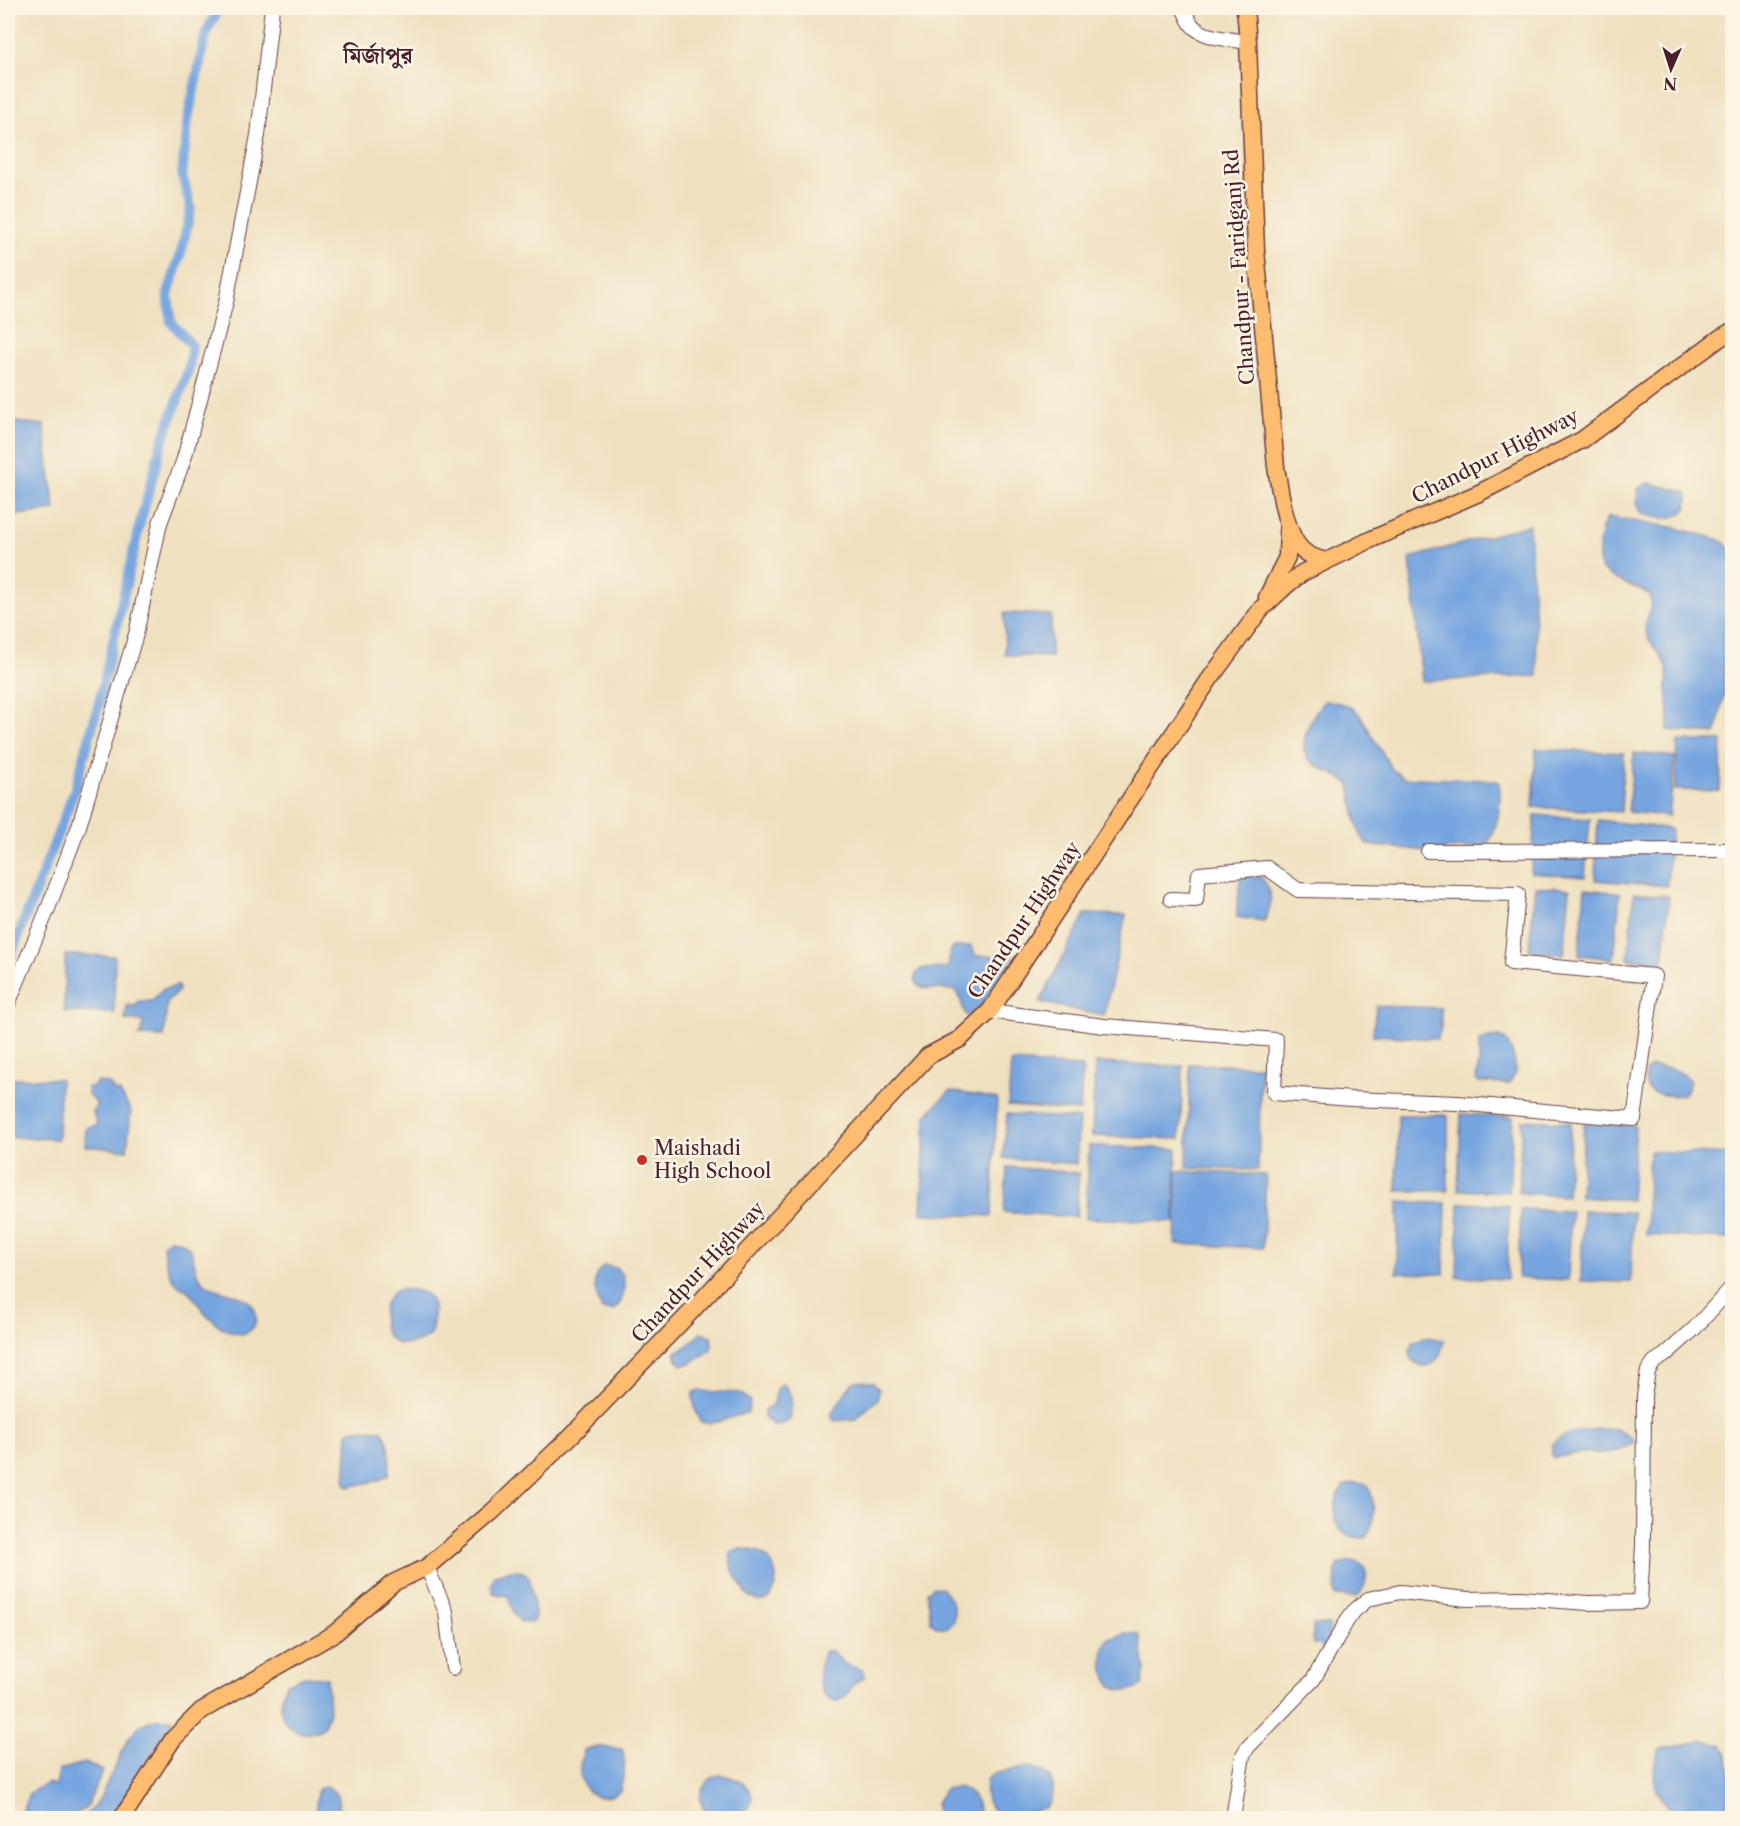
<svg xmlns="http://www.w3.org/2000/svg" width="1740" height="1826" font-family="'Libre Caslon Text','Noto Serif Bengali',serif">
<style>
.water{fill:#76a5e0;stroke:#606286;stroke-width:1.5}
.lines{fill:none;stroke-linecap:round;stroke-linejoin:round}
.canal{stroke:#76a5e0;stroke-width:10}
.minor-casing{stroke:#633c41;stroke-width:16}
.major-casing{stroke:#633c41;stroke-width:19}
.minor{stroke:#fff;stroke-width:14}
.major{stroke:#febc70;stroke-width:16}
.poi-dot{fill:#c8321e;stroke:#fcf5e5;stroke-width:2}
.labels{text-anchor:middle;stroke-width:5;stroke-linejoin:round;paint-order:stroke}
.street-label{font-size:20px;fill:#4a1f2b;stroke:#fcf5e5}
.poi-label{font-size:20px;fill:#4a1f2b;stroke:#fcf5e5;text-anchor:start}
.quarter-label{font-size:22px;font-weight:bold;fill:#4a1f2b;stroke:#fcf5e5}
</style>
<rect width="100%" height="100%" fill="#fcf5e5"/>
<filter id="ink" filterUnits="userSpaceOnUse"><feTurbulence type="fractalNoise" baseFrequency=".0167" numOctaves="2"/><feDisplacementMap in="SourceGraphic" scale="12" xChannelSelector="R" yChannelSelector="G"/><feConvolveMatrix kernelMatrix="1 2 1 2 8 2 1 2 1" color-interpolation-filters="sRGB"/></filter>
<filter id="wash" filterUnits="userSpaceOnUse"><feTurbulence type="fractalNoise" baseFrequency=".008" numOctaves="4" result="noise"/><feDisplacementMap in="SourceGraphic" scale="24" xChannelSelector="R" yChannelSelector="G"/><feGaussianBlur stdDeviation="1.35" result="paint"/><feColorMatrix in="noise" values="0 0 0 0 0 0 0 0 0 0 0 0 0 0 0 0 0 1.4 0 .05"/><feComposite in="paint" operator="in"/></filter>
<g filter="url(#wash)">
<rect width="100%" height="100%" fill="#efe0c0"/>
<g class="water">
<polygon points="8,421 44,425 55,510 8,516"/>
<path d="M 1648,483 L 1686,492 L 1688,495 L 1687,508 C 1675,522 1655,519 1640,512 L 1637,502 L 1638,489 Z"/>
<path d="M 1608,517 L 1672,527 L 1717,539 L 1724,542 L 1730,549 L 1732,563 L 1728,622 L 1724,639 L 1724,694 L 1716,734 L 1668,730 C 1670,715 1668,702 1667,687 C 1667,681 1668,674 1667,668 C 1663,654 1648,645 1646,631 C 1643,616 1656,612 1649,594 C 1634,585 1607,580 1599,565 C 1599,548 1598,531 1608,517 Z"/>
<polygon points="1529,525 1538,676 1422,681 1410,558"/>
<polygon points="1004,613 1051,615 1051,657 1005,655"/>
<path d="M 1325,701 C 1339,702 1350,704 1360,715 L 1391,768 L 1403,778 L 1495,780 L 1499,783 C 1502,802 1498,830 1486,846 L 1428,851 L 1368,845 C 1353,829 1355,806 1350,785 C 1338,773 1321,771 1309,760 C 1296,747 1313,710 1325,701 Z"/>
<polygon points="1678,741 1722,741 1720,791 1675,790"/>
<polygon points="1536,749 1624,753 1621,812 1533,807"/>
<polygon points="1634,753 1675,757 1669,816 1628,812"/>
<polygon points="1535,815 1590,819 1585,877 1531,873"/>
<polygon points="1598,820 1671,829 1667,886 1595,880"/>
<path d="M 1245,874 L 1262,878 C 1273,891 1273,907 1264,921 L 1237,917 C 1236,904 1240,891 1240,878 Z"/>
<polygon points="1535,886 1570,889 1564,955 1529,951"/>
<polygon points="1585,889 1620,893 1614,959 1579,955"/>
<polygon points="1634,893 1669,896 1663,962 1628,959"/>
<polygon points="1085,914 1126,915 1104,1016 1040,1002"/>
<path d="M 971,946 L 976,956 L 1015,956 C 1004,974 986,1006 967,1016 C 961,1010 963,998 956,991 C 951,990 946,989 941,989 C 928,988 915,992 915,975 L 921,969 L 948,968 L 951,950 L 954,947 Z"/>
<polygon points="65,955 115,956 114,1013 64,1012"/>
<polygon points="178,986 179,990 167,1002 164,1037 139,1036 142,1033 143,1021 125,1020 127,1005 136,1006 138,1001 152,1001 163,989"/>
<polygon points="1376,1006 1441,1008 1441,1028 1437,1039 1373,1035"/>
<path d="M 1499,1037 L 1506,1040 C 1514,1055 1521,1070 1509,1084 L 1479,1083 L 1476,1080 L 1479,1061 L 1479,1041 L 1482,1039 Z"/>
<polygon points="1011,1062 1083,1067 1080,1111 1008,1106"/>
<polygon points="1095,1063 1183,1066 1180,1139 1092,1136"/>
<polygon points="1190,1064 1261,1066 1258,1170 1187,1168"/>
<path d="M 1652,1067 C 1666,1068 1681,1068 1690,1081 C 1689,1085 1688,1091 1683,1094 C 1680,1096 1672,1096 1668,1095 C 1650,1095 1643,1090 1646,1071 Z"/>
<polygon points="9,1078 60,1079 58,1139 8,1137"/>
<polygon points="97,1082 110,1084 115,1093 119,1091 131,1111 127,1150 85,1146 86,1128 97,1125 93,1111 97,1104 88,1095 87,1087 93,1087"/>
<polygon points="950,1091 997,1099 992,1216 921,1214 926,1115"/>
<polygon points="1007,1114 1079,1119 1076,1164 1003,1158"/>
<polygon points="1461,1114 1513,1117 1509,1192 1458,1190"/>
<polygon points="1398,1115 1448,1115 1448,1191 1397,1191"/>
<polygon points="1522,1120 1571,1122 1567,1196 1519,1193"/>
<polygon points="1584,1123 1635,1126 1631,1200 1580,1197"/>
<polygon points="1089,1146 1177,1149 1174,1222 1086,1218"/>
<polygon points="1649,1151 1732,1155 1732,1239 1646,1235"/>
<polygon points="1007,1167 1079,1173 1076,1217 1004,1212"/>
<polygon points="1177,1171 1266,1175 1263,1248 1175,1244"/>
<polygon points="1398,1202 1446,1203 1444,1274 1397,1273"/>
<polygon points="1459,1203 1509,1205 1507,1279 1457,1277"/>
<polygon points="1521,1209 1571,1211 1568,1280 1518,1278"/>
<polygon points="1583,1211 1633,1212 1631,1282 1581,1281"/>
<path d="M 170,1239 C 203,1244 187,1266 203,1282 C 216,1294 241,1291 252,1305 C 262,1318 253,1338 235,1333 C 221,1330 207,1316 199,1305 C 196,1301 192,1294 188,1291 C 180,1285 177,1287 171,1276 C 166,1267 165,1256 163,1245 Z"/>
<path d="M 604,1266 L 616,1268 L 623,1275 C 625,1289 625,1300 614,1310 L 602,1310 C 596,1294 588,1278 604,1266 Z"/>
<path d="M 400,1289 C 421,1290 435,1291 433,1316 C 433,1322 433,1329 430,1334 C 426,1339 419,1342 413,1343 C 376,1353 374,1299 400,1289 Z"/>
<polygon points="701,1333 705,1333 711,1336 712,1345 710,1351 689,1364 681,1365 676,1358 676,1352 686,1347"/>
<path d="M 1425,1337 L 1444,1340 C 1441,1352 1439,1365 1425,1366 C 1419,1366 1416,1365 1412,1360 L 1410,1349 L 1413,1342 Z"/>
<polygon points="856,1381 873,1382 879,1390 878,1399 856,1419 834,1421 831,1414 852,1383"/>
<path d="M 783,1384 C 794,1394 792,1406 790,1420 L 783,1424 L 774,1425 C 769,1421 762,1419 764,1410 L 774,1404 L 777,1388 Z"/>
<path d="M 696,1391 L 741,1393 L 750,1401 L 748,1413 C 732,1415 719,1426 702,1422 C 695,1413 694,1405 693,1394 Z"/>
<path d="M 360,1429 L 382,1430 C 392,1445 390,1457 389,1475 L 379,1480 L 348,1487 L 345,1483 L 348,1434 L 351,1430 Z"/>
<path d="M 1616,1429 L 1631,1437 L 1634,1442 C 1620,1456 1598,1452 1579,1453 C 1571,1454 1563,1456 1555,1458 L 1552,1456 L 1552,1444 C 1567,1429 1596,1429 1616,1429 Z"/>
<path d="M 1355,1483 L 1368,1485 C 1375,1500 1377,1525 1365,1538 C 1330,1538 1329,1511 1343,1486 Z"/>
<path d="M 738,1549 C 745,1549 754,1550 761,1553 C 792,1570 769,1631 740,1584 C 734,1574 729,1565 731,1553 Z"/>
<path d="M 1351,1561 C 1372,1562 1369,1587 1356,1597 L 1335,1596 L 1336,1572 L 1339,1564 Z"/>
<path d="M 511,1570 C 518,1571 525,1571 529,1577 C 530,1578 535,1613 535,1615 C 534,1621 534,1620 530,1623 L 521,1622 L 514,1614 L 508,1596 L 493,1593 C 490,1586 492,1582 495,1575 Z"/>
<path d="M 933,1587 L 941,1588 C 952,1598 956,1607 953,1622 L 946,1628 L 938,1627 L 931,1622 L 927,1592 Z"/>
<polygon points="1313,1625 1329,1625 1329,1649 1322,1649 1321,1644 1313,1644"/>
<path d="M 1126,1633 L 1138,1634 L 1140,1637 L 1145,1669 L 1142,1685 C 1111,1706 1095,1667 1107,1640 Z"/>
<path d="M 825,1651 L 833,1651 L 844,1664 L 863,1670 L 864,1677 L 854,1683 L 846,1696 L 839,1701 C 813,1699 817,1668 825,1651 Z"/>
<path d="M 305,1676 L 327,1678 L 329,1712 L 323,1728 C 290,1746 270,1711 287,1683 Z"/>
<polygon points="154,1719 174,1719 119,1807 111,1818 84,1818 100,1798 127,1741 139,1726"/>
<path d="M 1705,1741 L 1722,1744 C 1734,1766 1730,1793 1727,1817 L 1675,1818 C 1656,1795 1648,1780 1659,1750 L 1666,1747 Z"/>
<path d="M 600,1747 L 622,1749 C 627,1763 623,1777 620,1791 C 588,1812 571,1776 585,1749 Z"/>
<polygon points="84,1763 103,1771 86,1808 73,1816 73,1818 17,1818 20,1818 29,1793 48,1783 56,1787 59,1770"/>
<path d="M 1028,1767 C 1051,1770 1060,1785 1048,1806 C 1036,1812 1002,1819 991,1808 C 985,1802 985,1788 986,1780 L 993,1774 Z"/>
<path d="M 720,1775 C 740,1776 766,1796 743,1813 C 739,1815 734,1816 730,1817 C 696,1825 690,1783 720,1775 Z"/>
<path d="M 327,1787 C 341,1793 339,1805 338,1818 L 315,1818 L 317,1792 L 319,1789 Z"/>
<path d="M 945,1789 C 950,1788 956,1787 961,1788 C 972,1791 981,1808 979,1818 L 936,1818 L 936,1803 Z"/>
</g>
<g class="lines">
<polyline class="canal" points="8,963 75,789 98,707 140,523 161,446 189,368 192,346 171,322 168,294 182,249 191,208 182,176 188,118 206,33 219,8"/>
</g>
</g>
<g filter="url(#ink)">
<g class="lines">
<defs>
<g id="minor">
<path d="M 1183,8 C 1186,13 1188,20 1192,25 C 1204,39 1231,39 1248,42"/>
<polyline points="1428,851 1732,850"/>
<polyline points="8,1004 49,906 79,826 136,634 160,523 184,459 226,302 258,135 272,8"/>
<polyline points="990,1011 1104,1026 1276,1040 1274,1093 1351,1099 1457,1103 1634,1119 1654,976 1511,963 1518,894 1298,890 1267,868 1199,874 1196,900 1171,899"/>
<polyline points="427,1567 446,1612 453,1668"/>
<polyline points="1233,1818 1243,1755 1248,1747 1313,1680 1348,1619 1354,1611 1368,1599 1400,1592 1467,1599 1520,1598 1588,1603 1640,1602 1643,1545 1644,1396 1648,1371 1654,1362 1665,1355 1694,1329 1732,1287"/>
</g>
<g id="major">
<path d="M 1245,8 L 1248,42 L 1256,250 L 1276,467 C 1280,490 1285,532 1301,549 C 1308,556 1317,559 1326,561"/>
<polyline points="1267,597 1287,557 1288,529"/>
<polyline points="122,1818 173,1739 201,1711 335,1633 393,1583 427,1567 493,1511 569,1438 687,1316 928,1056 960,1039 990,1011 1209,680 1261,609 1288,584 1302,573 1372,539 1479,493 1582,440 1720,338 1732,331"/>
</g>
</defs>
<use href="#minor" class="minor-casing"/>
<use href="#major" class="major-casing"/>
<use href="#minor" class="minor"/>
<use href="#major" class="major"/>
</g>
</g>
<circle class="poi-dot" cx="642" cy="1160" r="6"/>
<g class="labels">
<g class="street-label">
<text transform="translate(1239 267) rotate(-94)" y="7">Chandpur - Faridganj Rd</text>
<text transform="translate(1495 456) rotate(-27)" y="7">Chandpur Highway</text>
<text transform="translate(1024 920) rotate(-56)" y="7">Chandpur Highway</text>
<text transform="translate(698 1272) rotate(-47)" y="7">Chandpur Highway</text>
</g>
<g class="poi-label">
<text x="654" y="1155">Maishadi<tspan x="654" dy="23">High School</tspan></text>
</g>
<g class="quarter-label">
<text x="378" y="63">মির্জাপুর</text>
</g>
</g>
<rect width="1740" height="1826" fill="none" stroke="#fcf5e5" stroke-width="30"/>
<g transform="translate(1671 69) rotate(183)" stroke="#fcf5e5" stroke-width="4.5" paint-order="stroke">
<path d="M0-4.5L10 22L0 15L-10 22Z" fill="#4a1f2b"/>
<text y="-9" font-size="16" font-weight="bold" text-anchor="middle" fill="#4a1f2b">N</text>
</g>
</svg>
